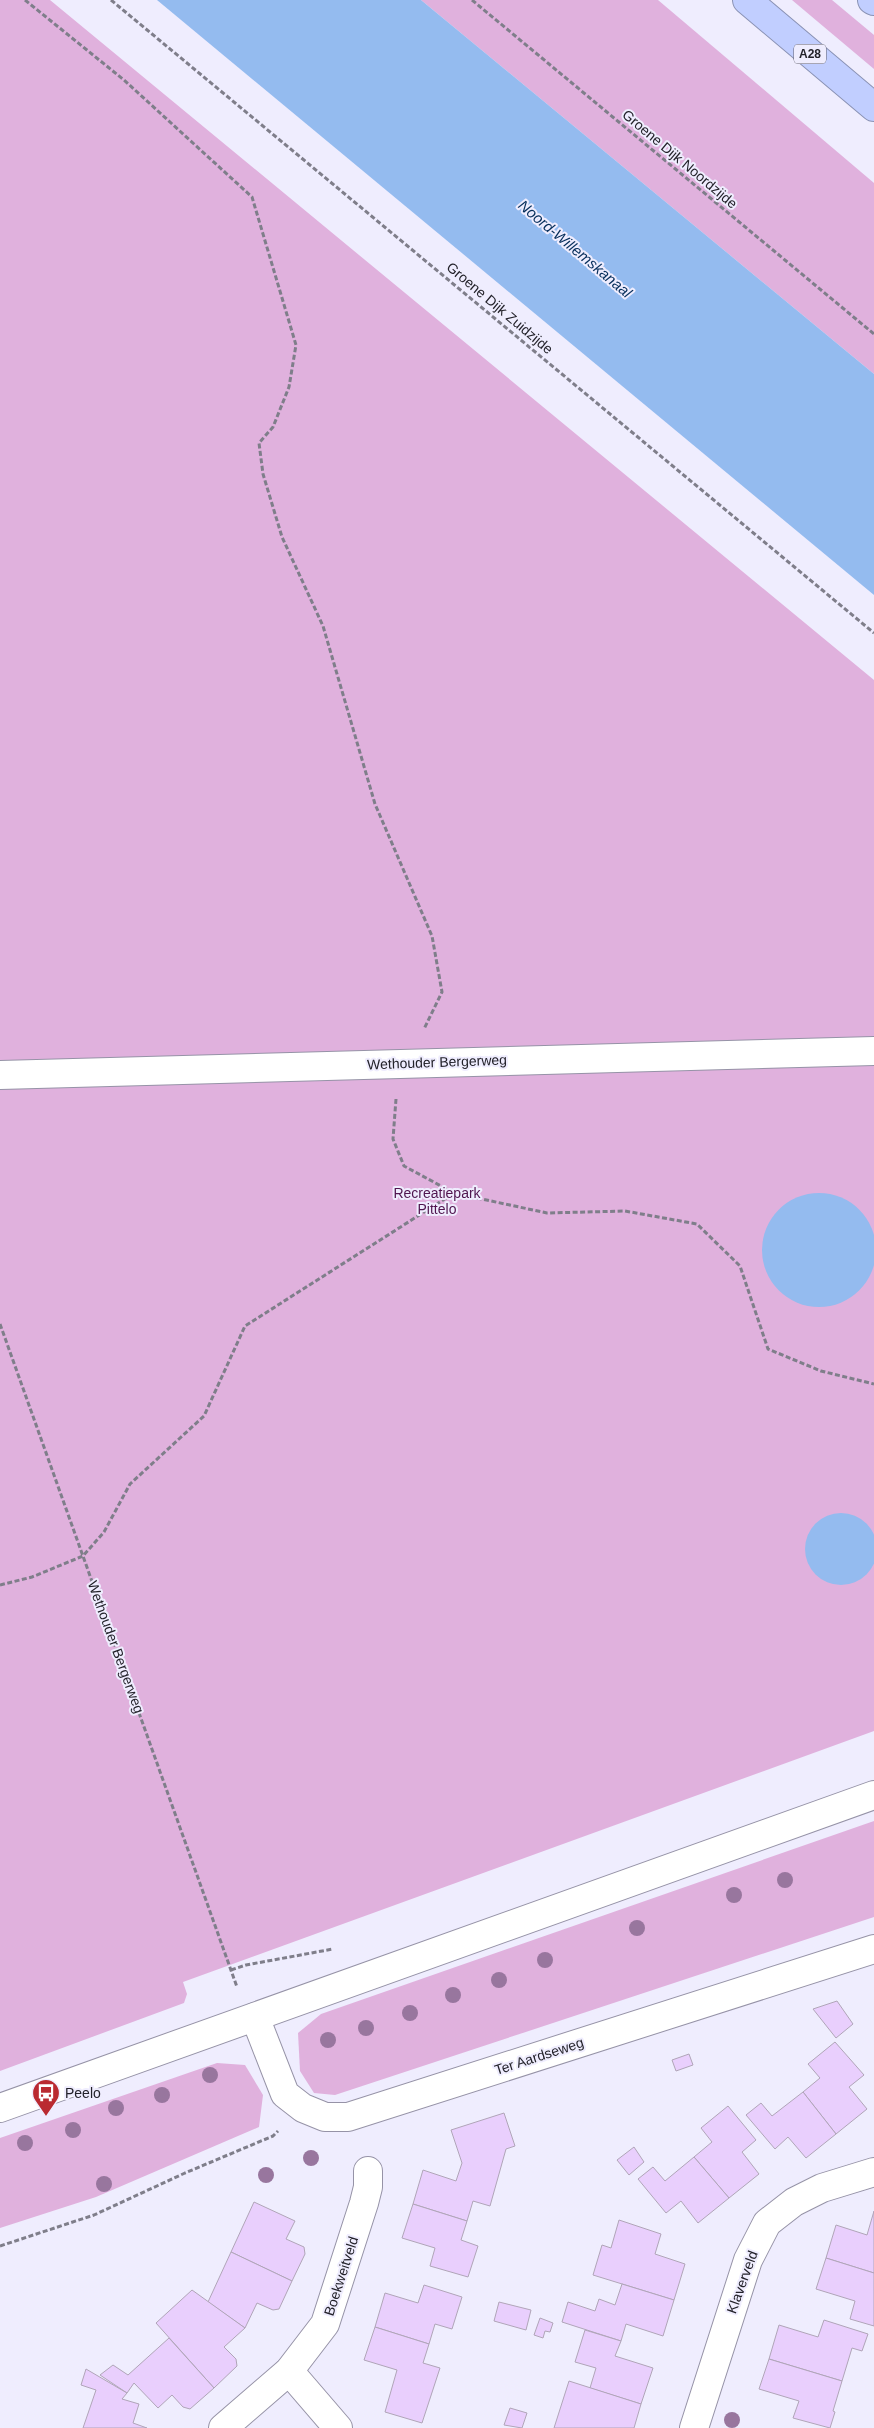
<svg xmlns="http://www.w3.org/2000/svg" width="874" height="2428" font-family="Helvetica,sans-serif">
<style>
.green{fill:#e0b1dd}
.water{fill:#94bbef}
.building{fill:#e9cffd;stroke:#b0a5b8}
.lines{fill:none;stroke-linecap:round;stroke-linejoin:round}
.minor-casing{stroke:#9693a7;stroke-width:30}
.highway-casing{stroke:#8a92b4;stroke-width:30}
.path{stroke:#7f7e8a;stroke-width:3;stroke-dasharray:5 2.5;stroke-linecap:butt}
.minor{stroke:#fff;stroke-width:28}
.highway{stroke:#c1ceff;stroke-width:28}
.tree{fill:#98769e}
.labels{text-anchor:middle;stroke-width:4;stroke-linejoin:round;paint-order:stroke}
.shield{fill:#efedfe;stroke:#605f6a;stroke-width:1}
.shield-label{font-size:12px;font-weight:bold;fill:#23222a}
.street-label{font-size:14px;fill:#23222a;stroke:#efedfe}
.park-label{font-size:14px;fill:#50154f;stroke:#efedfe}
.poi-label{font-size:14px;fill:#23222a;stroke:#efedfe;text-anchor:start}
.water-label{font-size:15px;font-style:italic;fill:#062e5b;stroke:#efedfe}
</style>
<rect width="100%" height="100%" fill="#efedfe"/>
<g class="green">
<polygon points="0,0 50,0 874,680 874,1731 183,1982 187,1994 184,2003 0,2071"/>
<polygon points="421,0 658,0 874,183 874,374"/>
<polygon points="792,0 832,0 874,35 874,69"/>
<polygon points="874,1821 874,1917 335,2095 314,2093 300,2071 298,2033 321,2014"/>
<polygon points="217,2063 245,2065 263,2095 259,2127 96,2197 0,2228 0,2138"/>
</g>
<g class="water">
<polygon points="157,0 421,0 874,374 874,595"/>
<circle cx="819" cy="1250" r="57"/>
<circle cx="841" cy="1549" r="36"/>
</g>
<g class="building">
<polygon points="837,2001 853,2024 836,2038 813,2009"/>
<polygon points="835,2042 864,2075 849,2087 867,2109 836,2134 803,2092 820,2078 808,2064"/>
<polygon points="689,2054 693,2065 676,2071 672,2060"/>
<polygon points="803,2092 836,2134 806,2158 788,2137 775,2149 746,2115 761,2103 772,2116"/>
<polygon points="728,2106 756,2140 742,2152 759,2174 729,2198 694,2157 712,2142 701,2128"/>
<polygon points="504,2113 515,2146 506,2149 490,2206 473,2201 467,2221 413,2204 423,2170 456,2181 462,2163 451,2130"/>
<polygon points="634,2147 644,2162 629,2175 617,2160"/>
<polygon points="694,2157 729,2198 698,2223 681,2201 666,2213 638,2179 653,2167 665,2181"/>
<polygon points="254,2202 295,2221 286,2239 304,2247 305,2254 292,2281 231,2252"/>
<polygon points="413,2204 467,2221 461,2240 478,2246 468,2277 430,2266 435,2248 402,2238"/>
<polygon points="874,2211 874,2273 826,2258 836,2225 867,2235"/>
<polygon points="619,2220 661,2234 655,2254 685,2264 674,2300 593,2275 602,2245 611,2248"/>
<polygon points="231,2252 292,2281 279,2309 273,2310 257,2303 245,2328 208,2302"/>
<polygon points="826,2258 874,2273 874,2326 850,2319 855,2301 816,2289"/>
<polygon points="622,2284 674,2300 663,2336 626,2324 621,2341 562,2322 568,2302 595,2311 599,2299 615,2305"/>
<polygon points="424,2285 462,2297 452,2329 435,2324 429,2344 375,2327 385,2293 418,2303"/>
<polygon points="192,2290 245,2328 224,2347 236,2359 237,2366 214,2388 156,2323"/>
<polygon points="499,2302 531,2310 526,2330 494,2321"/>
<polygon points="540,2318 553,2323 550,2332 545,2331 543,2338 534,2335"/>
<polygon points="824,2320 868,2334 862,2351 852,2348 842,2381 769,2359 779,2325 818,2337"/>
<polygon points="375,2327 429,2344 423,2363 440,2368 422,2423 385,2412 397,2370 364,2360"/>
<polygon points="585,2330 621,2341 615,2356 653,2368 641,2404 590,2388 596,2368 575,2362"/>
<polygon points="169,2338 214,2388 190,2409 183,2407 172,2395 158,2408 134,2383 127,2393 100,2375 113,2365 128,2375"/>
<polygon points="769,2359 842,2381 833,2411 835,2412 830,2428 793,2418 799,2401 759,2389"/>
<polygon points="86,2369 127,2393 122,2399 139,2404 133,2423 147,2428 83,2428 96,2390 81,2385"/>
<polygon points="569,2381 641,2404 634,2428 554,2428"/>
<polygon points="510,2408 527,2413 522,2428 504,2425"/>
</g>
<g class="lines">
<defs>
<g id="minor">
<polyline points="0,1075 874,1051"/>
<polyline points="255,2017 285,2094 303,2108 325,2117 348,2117 874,1949"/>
<polyline points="0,2108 874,1795"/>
<polyline points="289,2371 338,2428"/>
<polyline points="223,2428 289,2371 325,2324 364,2203 368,2187 368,2171"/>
<polyline points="694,2428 748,2260 767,2223 794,2202 822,2188 874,2172"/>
</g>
<g id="highway">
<polyline points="747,0 874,107"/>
<polyline points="872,0 874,1"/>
</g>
</defs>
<use href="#minor" class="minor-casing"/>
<use href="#highway" class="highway-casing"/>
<g class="path">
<polyline points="25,0 124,80 252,197 296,345 289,387 273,427 259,443 263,474 282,537 323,626 375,804 432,936 442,992 424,1029"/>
<polyline points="111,0 874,633"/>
<polyline points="472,0 874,334"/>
<polyline points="396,1099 393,1139 404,1166 454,1193"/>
<polyline points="0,1324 237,1987"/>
<polyline points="0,1585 32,1577 83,1556 104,1532 130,1484 204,1416 245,1326 454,1193 547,1213 625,1211 697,1224 740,1266 768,1349 821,1371 874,1384"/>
<polyline points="231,1970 246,1965 333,1949"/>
<polyline points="0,2246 94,2215 185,2173 273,2136 278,2131"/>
</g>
<use href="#minor" class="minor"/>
<use href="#highway" class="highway"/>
</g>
<g class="tree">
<circle cx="785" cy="1880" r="8"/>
<circle cx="734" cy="1895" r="8"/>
<circle cx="637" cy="1928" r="8"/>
<circle cx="545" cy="1960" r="8"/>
<circle cx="499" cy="1980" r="8"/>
<circle cx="453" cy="1995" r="8"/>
<circle cx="410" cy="2013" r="8"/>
<circle cx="366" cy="2028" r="8"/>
<circle cx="328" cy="2040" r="8"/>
<circle cx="210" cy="2075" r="8"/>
<circle cx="162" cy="2095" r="8"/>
<circle cx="116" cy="2108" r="8"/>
<circle cx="73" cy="2130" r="8"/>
<circle cx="25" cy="2143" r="8"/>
<circle cx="311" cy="2158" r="8"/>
<circle cx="266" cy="2175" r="8"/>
<circle cx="104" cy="2184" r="8"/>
<circle cx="732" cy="2420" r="8"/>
</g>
<defs>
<symbol id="bus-pin" viewBox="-11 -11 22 30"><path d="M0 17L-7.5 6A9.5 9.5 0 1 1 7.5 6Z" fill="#ba2a31" stroke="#efedfe"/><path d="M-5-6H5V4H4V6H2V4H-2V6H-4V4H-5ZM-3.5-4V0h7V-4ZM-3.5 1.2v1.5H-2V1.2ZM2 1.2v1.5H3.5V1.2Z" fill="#fff"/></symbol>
</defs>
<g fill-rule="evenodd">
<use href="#bus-pin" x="30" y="2077" width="32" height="43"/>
</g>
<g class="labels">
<rect class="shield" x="794" y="44.5" width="32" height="19" rx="4"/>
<g class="shield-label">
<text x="810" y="58">A28</text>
</g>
<g class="street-label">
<text transform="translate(680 159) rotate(40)" y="5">Groene Dijk Noordzijde</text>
<text transform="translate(500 308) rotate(40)" y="5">Groene Dijk Zuidzijde</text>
<text transform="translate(437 1062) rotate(-2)" y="5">Wethouder Bergerweg</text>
<text transform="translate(116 1647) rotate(70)" y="5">Wethouder Bergerweg</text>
<text transform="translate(539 2056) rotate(-18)" y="5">Ter Aardseweg</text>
<text transform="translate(341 2276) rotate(-72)" y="5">Boekweitveld</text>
<text transform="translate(742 2282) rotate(-70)" y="5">Klaverveld</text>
</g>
<g class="park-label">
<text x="437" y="1198">Recreatiepark<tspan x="437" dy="16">Pittelo</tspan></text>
</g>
<g class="poi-label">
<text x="65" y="2098">Peelo</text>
</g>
<g class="water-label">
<text transform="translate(575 249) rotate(40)" y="5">Noord-Willemskanaal</text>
</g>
</g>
</svg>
